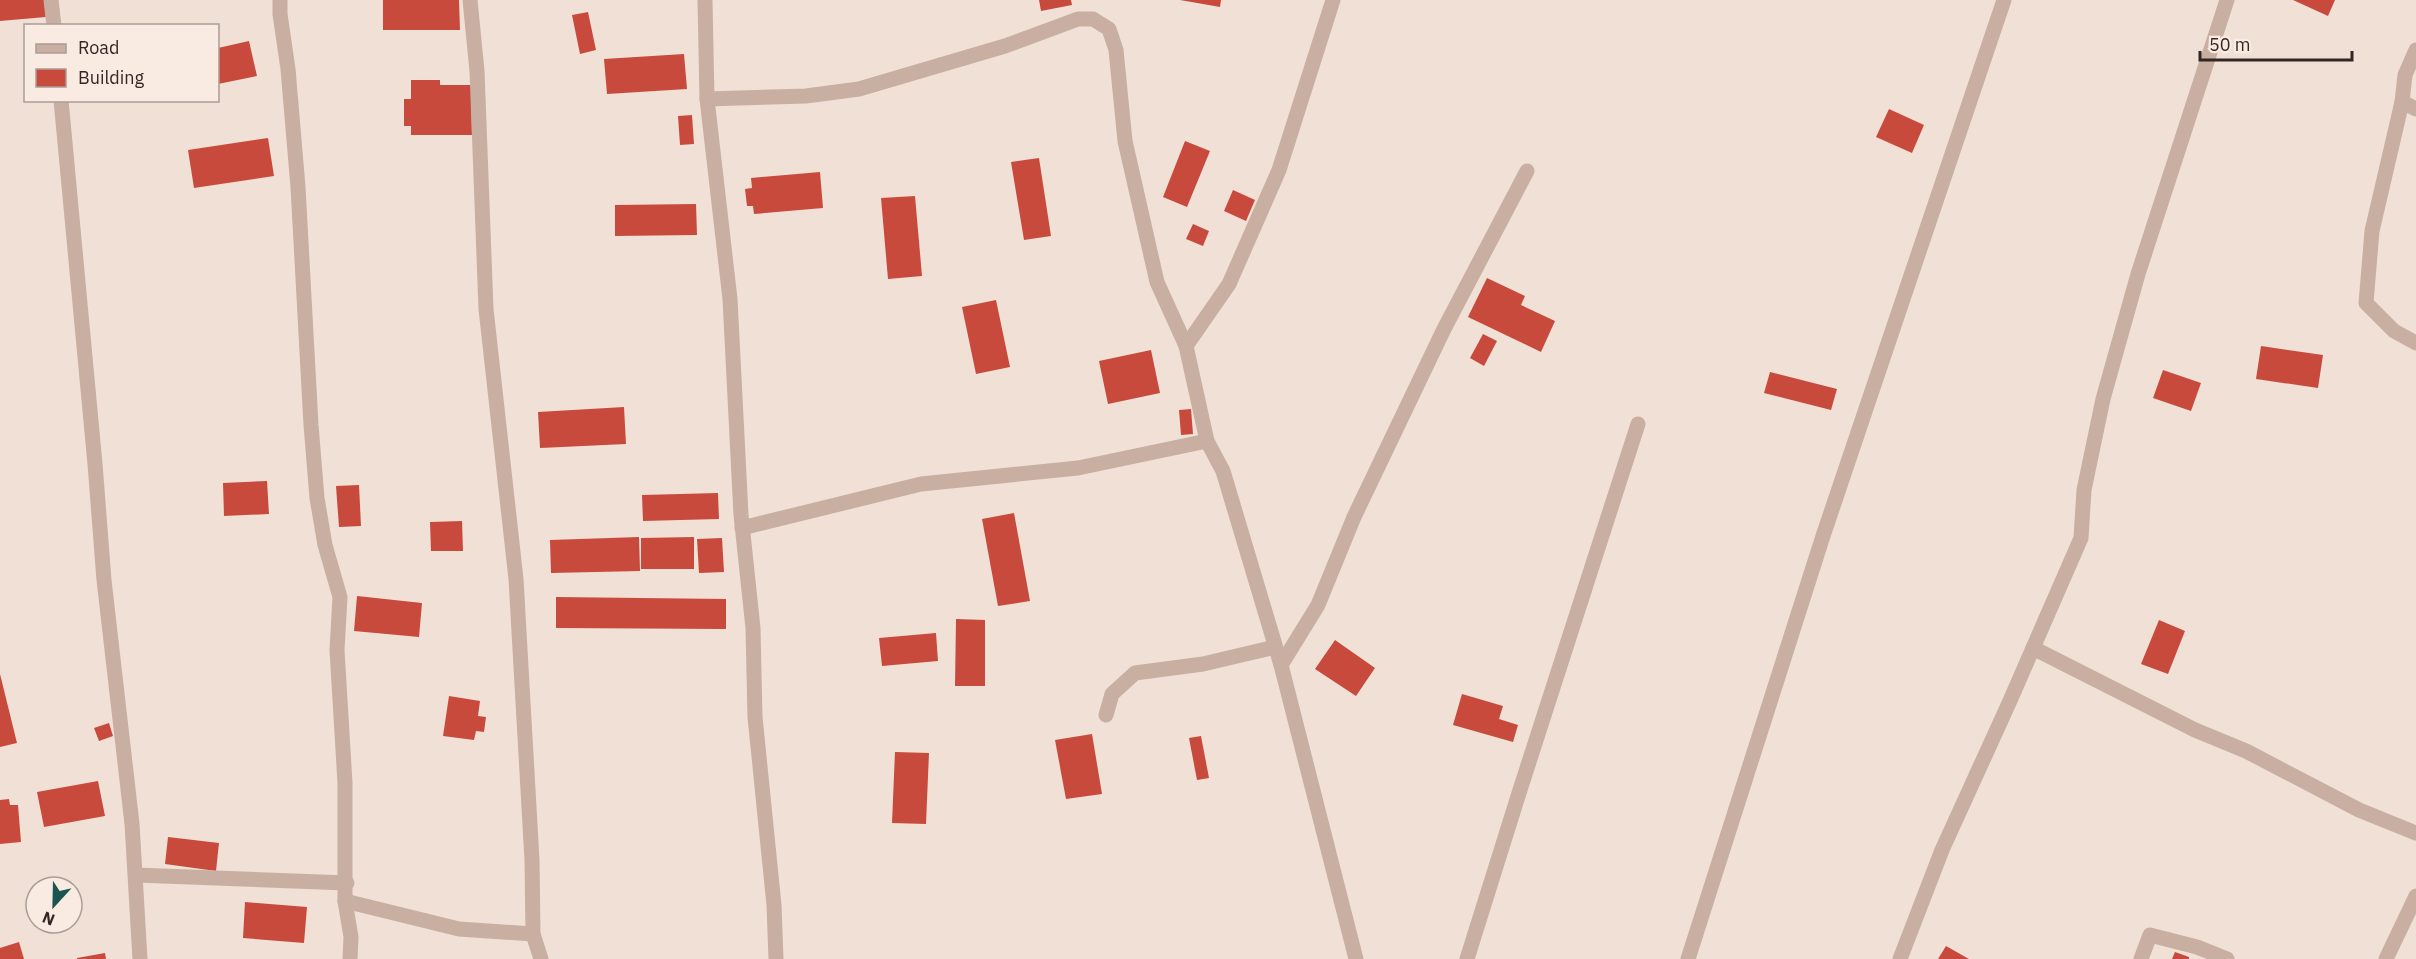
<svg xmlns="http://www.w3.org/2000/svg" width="2416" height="959" font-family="'IBM Plex Sans',sans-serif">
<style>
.building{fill:#c84a3d}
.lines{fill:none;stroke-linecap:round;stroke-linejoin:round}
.minor{stroke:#c9aea2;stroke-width:15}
</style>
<rect width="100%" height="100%" fill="#f1e0d6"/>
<g class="building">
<polygon points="0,0 44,0 46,17 0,21"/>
<polygon points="383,0 459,0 460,30 383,30"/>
<polygon points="1039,0 1071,0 1072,5 1041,11"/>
<polygon points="1180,0 1221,0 1220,7"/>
<polygon points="2293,0 2335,0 2328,16"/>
<polygon points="588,12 596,50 580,54 572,15"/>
<polygon points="249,41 257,76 218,84 218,48"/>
<polygon points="684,54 687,89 607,94 604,59"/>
<polygon points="411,80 440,80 440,85 471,85 472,135 411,135 411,126 404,126 404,99 411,99"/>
<polygon points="1889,109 1924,125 1912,153 1876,137"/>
<polygon points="692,115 694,144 680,145 678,116"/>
<polygon points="268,138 274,176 194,188 188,150"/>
<polygon points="1185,141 1210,151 1187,207 1163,197"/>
<polygon points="1039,158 1051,236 1024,240 1011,162"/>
<polygon points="820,172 823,208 754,214 753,206 747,206 745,189 752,188 751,178"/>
<polygon points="1233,190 1255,200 1246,221 1224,211"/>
<polygon points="915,196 922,276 888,279 881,198"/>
<polygon points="696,204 697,235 615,236 615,205"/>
<polygon points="1193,224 1209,231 1203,246 1186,239"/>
<polygon points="1487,278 1525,296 1521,305 1555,321 1541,352 1468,317"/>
<polygon points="996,300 1010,367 976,374 962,307"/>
<polygon points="1483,334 1497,341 1484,366 1470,358"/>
<polygon points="2261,346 2323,355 2318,388 2256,379"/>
<polygon points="1151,350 1160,393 1108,404 1099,361"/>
<polygon points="2163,370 2201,383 2191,411 2153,398"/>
<polygon points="1770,372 1837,389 1831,410 1764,393"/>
<polygon points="624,407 626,444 540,448 538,412"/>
<polygon points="1191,409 1193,434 1181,435 1179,410"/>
<polygon points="267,481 269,514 224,516 223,483"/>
<polygon points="359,485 361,526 339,527 336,486"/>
<polygon points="718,493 719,519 643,521 642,495"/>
<polygon points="1014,513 1030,601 998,606 982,519"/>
<polygon points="462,521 463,551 431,551 430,522"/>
<polygon points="639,537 640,571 551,573 550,540"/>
<polygon points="694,537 694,569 641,569 641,538"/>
<polygon points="722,538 724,572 699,573 697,539"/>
<polygon points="357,596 422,603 419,637 354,631"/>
<polygon points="556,597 726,599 726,629 556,628"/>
<polygon points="956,619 985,620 985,686 955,686"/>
<polygon points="2159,620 2185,631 2168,674 2141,664"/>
<polygon points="936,633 938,661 882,666 879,638"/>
<polygon points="1335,640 1375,668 1356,696 1315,669"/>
<polygon points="0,674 17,743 0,747"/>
<polygon points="1462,694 1503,706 1499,719 1518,725 1513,742 1453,725"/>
<polygon points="449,696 480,701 478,716 486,717 484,732 476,731 474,740 443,736"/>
<polygon points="109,723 113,736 99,741 94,728"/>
<polygon points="1092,734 1102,794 1066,799 1055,740"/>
<polygon points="1201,736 1209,778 1197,780 1189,738"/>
<polygon points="895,752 929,753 926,824 892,823"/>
<polygon points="98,781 105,816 44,827 37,792"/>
<polygon points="9,799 10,805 18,805 21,842 0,844 0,800"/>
<polygon points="168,837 219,843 216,871 165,864"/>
<polygon points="245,902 307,907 304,943 243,938"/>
<polygon points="19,942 24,959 0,959 0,948"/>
<polygon points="1946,946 1969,959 1938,959"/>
<polygon points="2175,952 2189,957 2189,959 2172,959"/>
<polygon points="105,953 106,959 77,959 77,958"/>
</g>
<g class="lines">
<g class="minor">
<polyline points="51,0 54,26"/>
<polyline points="280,0 280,14 288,69 298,187 311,425 317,498 325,545 340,597 337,650 345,783 345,901 351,937 350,959"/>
<polyline points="470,0 477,71 486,309 516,579 532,860 533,934 541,959"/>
<polyline points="705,0 707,99 730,299 741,515 753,628 755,717 774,905 776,959"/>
<polyline points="2416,50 2405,75 2402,102 2372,231 2366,303 2394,331 2416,343"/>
<polyline points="707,99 806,96 859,89 1005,46 1078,19 1093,19 1109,29 1116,50 1125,141 1157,282 1186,346 1207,441 1223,471 1281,665 1356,959"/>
<polyline points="61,100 95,464 104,580 132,824 140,959"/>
<polyline points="2402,102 2416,109"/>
<polyline points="1186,346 1229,284 1279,170 1333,0"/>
<polyline points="742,528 921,484 1078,468 1207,441"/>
<polyline points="2033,648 2195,730 2246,751 2359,810 2416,833"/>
<polyline points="1281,665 1318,605 1354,517 1444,329 1527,171"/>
<polyline points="1106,715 1112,694 1135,673 1203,664 1275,647"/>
<polyline points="136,875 347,883"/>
<polyline points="345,901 459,929 533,934"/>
<polyline points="1467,959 1519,793 1638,424"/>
<polyline points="1688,959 1823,536 2004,0"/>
<polyline points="1900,959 1942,850 2009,703 2081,538 2084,490 2103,399 2138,274 2227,0"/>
<polyline points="2141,959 2150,935 2197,947 2227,959"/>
<polyline points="2386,959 2416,896"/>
</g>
</g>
<rect x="24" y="24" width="195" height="78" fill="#f9ebe2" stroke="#aa9d96" stroke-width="1.5"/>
<rect x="36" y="44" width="30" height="9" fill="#c9aea2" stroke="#aa9d96" stroke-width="1.5"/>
<text x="78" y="54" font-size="18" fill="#332725">Road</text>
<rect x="36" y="69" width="30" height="18" fill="#c84a3d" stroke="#aa9d96" stroke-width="1.5"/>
<text x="78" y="84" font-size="18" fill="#332725">Building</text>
<g transform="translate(54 905) rotate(202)"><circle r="28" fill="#f9ebe2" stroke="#aa9d96" stroke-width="1.5"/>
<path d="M0-4.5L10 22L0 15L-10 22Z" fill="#1a5550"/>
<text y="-9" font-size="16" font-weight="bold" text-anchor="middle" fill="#332725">N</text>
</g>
<path d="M2200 51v9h152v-9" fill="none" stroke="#332725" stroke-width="3"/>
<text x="2209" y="51" font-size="18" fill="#332725" stroke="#f9ebe2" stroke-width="4.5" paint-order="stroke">50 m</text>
</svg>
